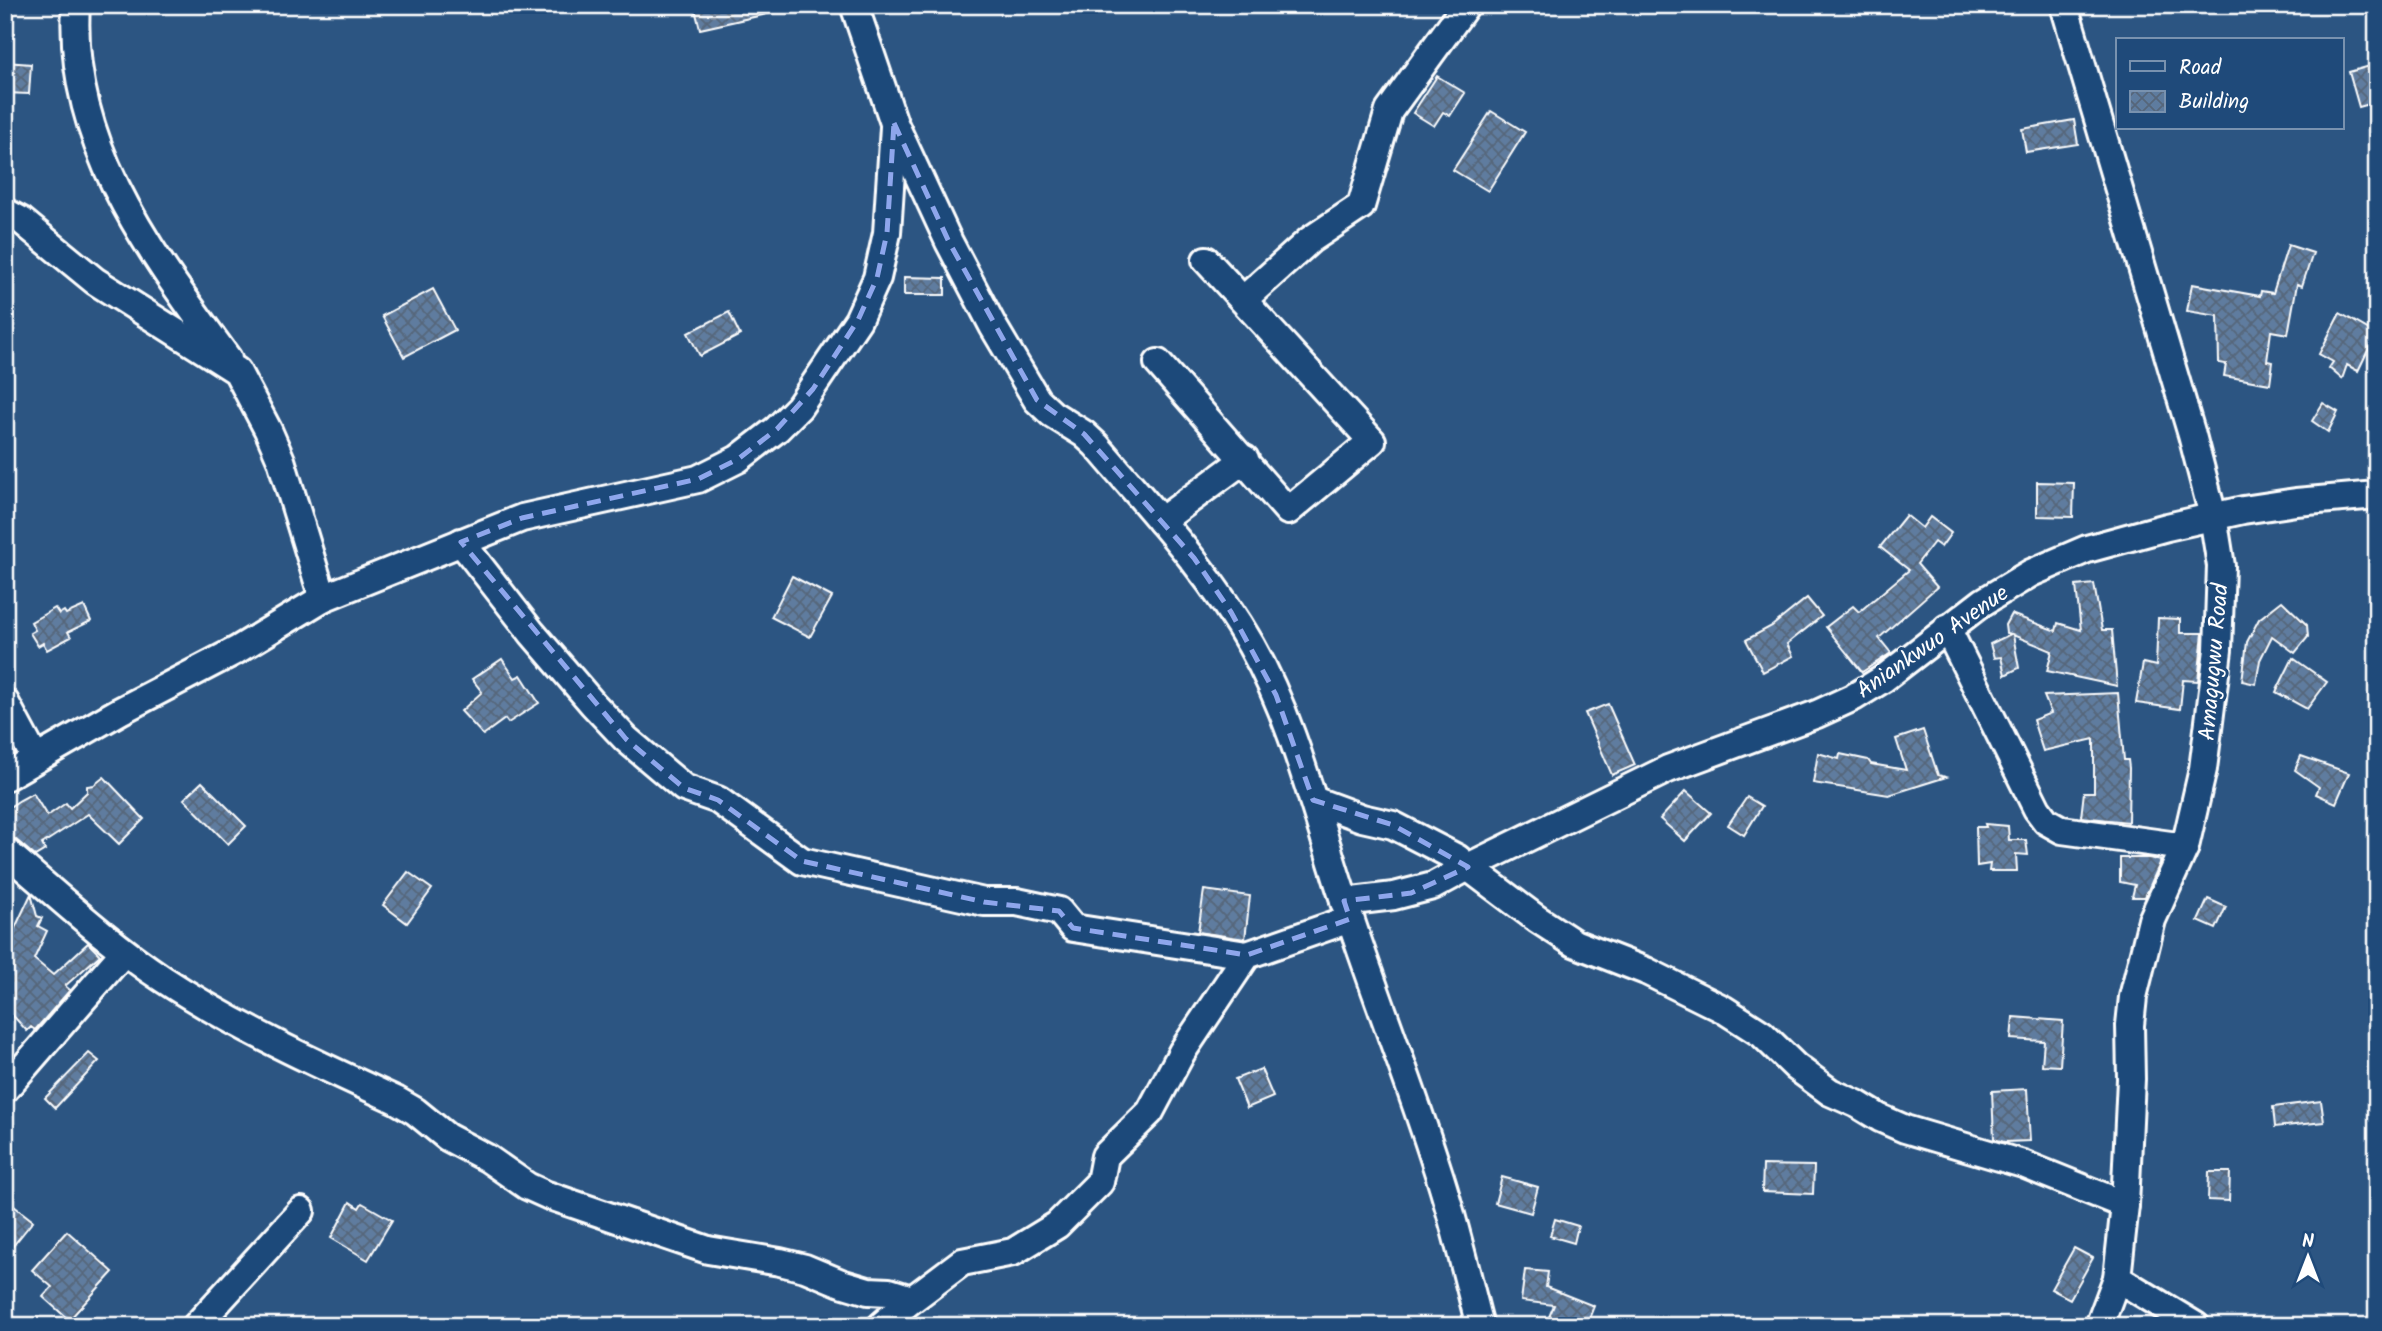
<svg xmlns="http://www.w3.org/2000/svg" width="2382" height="1331" font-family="Kalam,sans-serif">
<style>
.building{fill:url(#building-cross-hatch);stroke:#fff;stroke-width:2}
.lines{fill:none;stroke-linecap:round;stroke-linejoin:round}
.minor-casing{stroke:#fff;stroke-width:32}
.minor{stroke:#1f4a7a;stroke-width:26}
.marked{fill:none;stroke:#8ea6ec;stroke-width:5;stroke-dasharray:14 9;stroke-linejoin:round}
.labels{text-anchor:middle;stroke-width:6;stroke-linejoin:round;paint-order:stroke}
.street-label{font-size:23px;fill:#fff;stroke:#1f4a7a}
</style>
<defs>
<pattern id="building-cross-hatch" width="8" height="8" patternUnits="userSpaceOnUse" patternTransform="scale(1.75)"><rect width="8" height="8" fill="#5e7c9f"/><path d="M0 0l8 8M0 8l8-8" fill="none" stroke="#56667a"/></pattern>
</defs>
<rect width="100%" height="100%" fill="#2c5582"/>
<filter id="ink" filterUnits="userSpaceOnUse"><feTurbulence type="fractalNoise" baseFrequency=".0143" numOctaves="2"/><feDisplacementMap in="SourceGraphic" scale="14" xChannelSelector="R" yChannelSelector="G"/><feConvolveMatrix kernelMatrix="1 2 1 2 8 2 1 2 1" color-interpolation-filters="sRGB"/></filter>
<g filter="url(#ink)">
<g class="building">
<polygon points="694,5 775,5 776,12 700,29"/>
<polygon points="5,62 31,64 29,94 5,93"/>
<polygon points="2377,64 2377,102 2359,107 2349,72"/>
<polygon points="1437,76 1465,93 1450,116 1443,112 1434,126 1413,113"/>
<polygon points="1491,111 1525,132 1488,191 1453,170"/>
<polygon points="2074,120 2078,144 2026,152 2022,129"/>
<polygon points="2288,245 2313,253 2302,286 2297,284 2288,334 2271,331 2267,361 2273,362 2270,384 2224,376 2226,364 2219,363 2218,316 2187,311 2192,284 2260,296 2261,291 2273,293"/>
<polygon points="904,277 945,278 945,295 904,295"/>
<polygon points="433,289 455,330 404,357 382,316"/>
<polygon points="729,312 740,335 700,356 688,333"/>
<polygon points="2340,313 2376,334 2358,371 2347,365 2342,379 2329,368 2333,362 2319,354"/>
<polygon points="2323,403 2338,412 2328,432 2312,421"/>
<polygon points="2037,482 2074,483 2073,517 2037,516"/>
<polygon points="1906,515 1922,528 1930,517 1951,533 1941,547 1934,542 1917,564 1937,587 1879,638 1891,653 1862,672 1826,627 1853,606 1859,612 1909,570 1880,547"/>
<polygon points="792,576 832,597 810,637 771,617"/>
<polygon points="2094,584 2102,630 2112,630 2117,686 2047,671 2052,651 2013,635 2019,668 2005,675 2001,657 1994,658 1990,644 2011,634 2006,633 2005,625 2011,614 2056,631 2058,623 2081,630 2076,586"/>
<polygon points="1807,598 1822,616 1787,644 1793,656 1763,672 1746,640 1772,626"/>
<polygon points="2282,601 2307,625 2308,637 2295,653 2272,636 2260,660 2256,684 2242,681 2247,642 2259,619"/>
<polygon points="84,606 91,621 68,632 71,637 47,650 43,643 38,646 30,633 35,630 31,622 55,608 59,614 64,611 66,614"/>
<polygon points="2158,618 2180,619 2180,633 2203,633 2198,681 2183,680 2180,709 2136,703 2143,663 2156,666"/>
<polygon points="2293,658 2327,682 2307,709 2276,692"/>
<polygon points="502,659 515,678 521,675 539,703 508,723 505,719 483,735 461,711 482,692 472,679"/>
<polygon points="2118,693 2124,760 2128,760 2129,768 2128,822 2081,817 2084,792 2094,792 2094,739 2043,751 2033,720 2051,713 2044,696"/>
<polygon points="1608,704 1635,765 1612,775 1585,713"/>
<polygon points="1923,730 1938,775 1946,777 1889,795 1813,783 1818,753 1839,759 1840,754 1868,760 1871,764 1906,770 1896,739"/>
<polygon points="2301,756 2349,773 2336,803 2316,794 2319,787 2295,770"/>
<polygon points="104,777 144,819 119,844 88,814 42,844 45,850 35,856 15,839 5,836 5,810 20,800 33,793 47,816 66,803 70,808 87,792 87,786 94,785"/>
<polygon points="202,782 246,826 228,844 184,799"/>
<polygon points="1686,791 1711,813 1685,841 1660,819"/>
<polygon points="1747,797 1762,806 1744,835 1728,825"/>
<polygon points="1985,824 2008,826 2009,840 2026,840 2028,855 2016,854 2017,871 1989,871 1990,864 1977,866 1976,827 1986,827"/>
<polygon points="2120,858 2149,858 2161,861 2145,897 2132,897 2135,885 2120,882"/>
<polygon points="408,872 432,889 407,923 383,905"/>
<polygon points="1204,890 1250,896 1245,939 1198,932"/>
<polygon points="31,894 37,916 42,918 38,926 47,931 34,959 53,975 88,943 100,955 65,986 70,990 35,1030 31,1027 27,1031 5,1007 5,958 12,947 7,945"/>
<polygon points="2208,899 2226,907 2216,929 2198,921"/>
<polygon points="2013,1017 2063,1021 2060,1066 2042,1065 2044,1041 2011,1039"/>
<polygon points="89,1053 99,1061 55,1108 45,1098"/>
<polygon points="1261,1069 1273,1097 1247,1108 1235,1079"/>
<polygon points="2027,1089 2030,1141 2004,1142 1994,1139 1992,1091"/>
<polygon points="2321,1101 2324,1122 2275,1127 2273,1107"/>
<polygon points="1763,1165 1814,1166 1813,1194 1762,1192"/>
<polygon points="2209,1172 2230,1172 2229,1201 2208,1200"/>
<polygon points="1502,1177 1538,1187 1531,1213 1495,1203"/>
<polygon points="5,1199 33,1221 5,1256"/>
<polygon points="350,1202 359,1208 362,1203 392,1220 368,1260 331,1238"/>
<polygon points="1555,1219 1578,1226 1574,1243 1550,1236"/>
<polygon points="67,1231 113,1272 69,1320 43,1297 52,1287 32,1270"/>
<polygon points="2074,1248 2093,1258 2070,1299 2051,1289"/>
<polygon points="1525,1270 1548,1272 1546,1287 1594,1306 1586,1326 1570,1326 1549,1317 1554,1305 1521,1301"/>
</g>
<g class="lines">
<defs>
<g id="minor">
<path d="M 76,5 C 67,144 151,253 228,359"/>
<path d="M 854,5 L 894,123 L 949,242 L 993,326 L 1037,400 L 1052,414 L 1084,434 L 1096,445 C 1151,510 1209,571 1251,645 C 1296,725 1316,817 1345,903 C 1374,992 1409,1079 1437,1168 C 1454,1219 1466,1273 1480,1326"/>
<polyline points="2064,5 2192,435 2213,516 2221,566 2218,650 2203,769 2185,847 2152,920 2133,997 2130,1025 2131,1079 2125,1205 2117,1278 2099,1326"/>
<polyline points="5,212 22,221 95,281 237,371 268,430 281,460 323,598"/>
<polyline points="1243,300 1310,240 1361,206 1389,111 1466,5"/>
<polyline points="1158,363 1288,511 1372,441 1206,260"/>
<polyline points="1161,521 1245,459"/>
<polyline points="461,542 532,633 593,704 626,739 684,788 718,800 802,861 984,902 1017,902 1059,911 1073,928 1247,955"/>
<polyline points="1947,628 2037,809 2046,821 2062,830 2185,847"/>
<polyline points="5,702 35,758"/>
<polyline points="5,777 120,711 237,650 323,598 522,518 698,479 738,459 777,429 799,407 858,320 877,278 887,233 894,127"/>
<polyline points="1313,800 1362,818 1393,825 1457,858 1468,867 1668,769 1817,714 1854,697 1883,679 1983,602 2031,573 2087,549 2167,527 2243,510 2296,502 2377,495"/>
<path d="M 5,851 C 57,895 107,942 163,979 C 236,1027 317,1064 396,1100 L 415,1111 L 447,1137 L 487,1158 L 527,1186 L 547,1195 L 708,1250 L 780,1262 L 805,1268 L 841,1283 L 868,1291 L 889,1292 L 905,1297 L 906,1304 L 881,1326"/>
<polyline points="1344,902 1394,896 1433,886 1468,867 1537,919 1574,943 1646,971 1723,1009 1762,1034 1796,1067 1830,1092 1857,1104 1880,1118 1905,1129 2023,1164 2125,1205"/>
<polyline points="5,1089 124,952"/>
<polyline points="2117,1278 2196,1326"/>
<polyline points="906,1304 962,1262 1013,1252 1057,1225 1100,1182 1105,1156 1150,1112 1182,1052 1247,955 1350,919"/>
<polyline points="196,1326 301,1211"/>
</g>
</defs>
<use href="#minor" class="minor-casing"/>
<use href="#minor" class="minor"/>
</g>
</g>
<path class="marked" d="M 894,123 L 949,242 L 1037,400 L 1084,434 L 1194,558 L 1231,612 L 1276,695 L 1313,800 L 1393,825 L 1468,867 L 1411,893 L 1344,901 L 1350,919 L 1247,955 L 1073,928 L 1059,911 L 984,902 L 802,861 L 718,800 L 684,788 L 626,739 L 461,542 L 522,518 L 698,479 L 738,459 L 777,429 L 813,389 L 858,320 L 877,278 L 887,233 Z"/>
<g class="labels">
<g class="street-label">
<text transform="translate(1932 641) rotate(-35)" y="8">Aniankwuo Avenue</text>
<text transform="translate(2213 662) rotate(-85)" y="8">Amagugwu Road</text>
</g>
</g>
<rect width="2382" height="1331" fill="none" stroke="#1f4a7a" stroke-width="28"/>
<rect x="14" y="14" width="2354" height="1303" fill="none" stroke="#fff" stroke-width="2.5" filter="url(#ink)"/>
<rect x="2116" y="38" width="228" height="91" fill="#1f4a7a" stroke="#7992af" stroke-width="2"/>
<rect x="2130" y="61" width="35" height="10" fill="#1f4a7a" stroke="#7992af" stroke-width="2"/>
<text x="2179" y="74" font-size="21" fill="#ffffff">Road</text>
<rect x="2130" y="91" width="35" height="21" fill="url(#building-cross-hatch)" stroke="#7992af" stroke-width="2"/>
<text x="2179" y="108" font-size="21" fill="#ffffff">Building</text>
<g transform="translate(2308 1257)" stroke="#1f4a7a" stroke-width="5" paint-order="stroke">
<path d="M0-5L12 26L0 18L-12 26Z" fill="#ffffff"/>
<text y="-10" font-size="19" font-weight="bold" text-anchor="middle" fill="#ffffff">N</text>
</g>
</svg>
